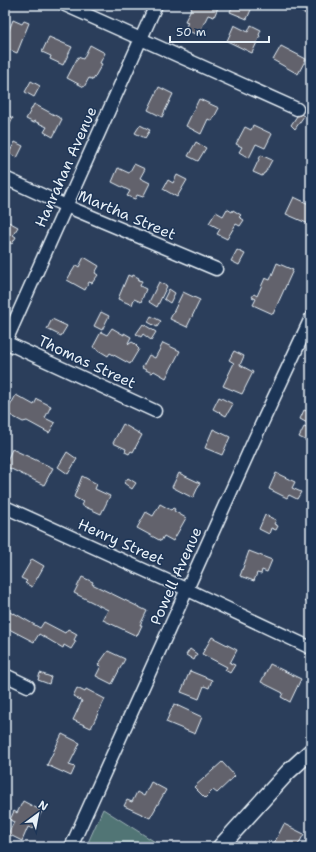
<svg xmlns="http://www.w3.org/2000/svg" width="316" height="852" font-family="'Shantell Sans',sans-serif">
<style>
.green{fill:#517475;stroke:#9cb2b6}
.building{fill:#62626c;stroke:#e8f1f8}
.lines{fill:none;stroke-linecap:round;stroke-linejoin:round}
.minor-casing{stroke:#e8f1f8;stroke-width:15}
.tertiary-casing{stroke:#e8f1f8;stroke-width:18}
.minor{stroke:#1d3557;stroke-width:12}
.tertiary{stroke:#1d3557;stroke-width:15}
.labels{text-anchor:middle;stroke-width:3;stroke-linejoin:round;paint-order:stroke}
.street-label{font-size:15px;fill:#e8f1f8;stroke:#1d3557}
</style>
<rect width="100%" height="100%" fill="#2b3e5b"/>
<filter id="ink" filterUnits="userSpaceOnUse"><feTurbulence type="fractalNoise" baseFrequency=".025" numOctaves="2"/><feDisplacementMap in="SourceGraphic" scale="8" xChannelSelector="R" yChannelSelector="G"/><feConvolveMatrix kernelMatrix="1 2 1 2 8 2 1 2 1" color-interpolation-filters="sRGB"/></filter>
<g filter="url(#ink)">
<polygon class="green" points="103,809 163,847 86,847"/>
<g class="building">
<polygon points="193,5 219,5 214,17 208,15 201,29 200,28 197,35 185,29 188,22 185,21"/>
<polygon points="233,5 253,5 247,19 230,12"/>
<polygon points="298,5 311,5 311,16 297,10"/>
<polygon points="13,20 22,24 24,21 29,23 17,53 5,48 5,40"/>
<polygon points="234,25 248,32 251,25 261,30 259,35 260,36 252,53 227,41"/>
<polygon points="49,37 72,47 63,65 50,59 51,56 42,52"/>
<polygon points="90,45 105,53 100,63 102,64 93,80 89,78 84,87 67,78 78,57 83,59"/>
<polygon points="281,46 306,59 298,74 273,60"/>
<polygon points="31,81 40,86 34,97 25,92"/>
<polygon points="159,87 173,94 162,117 148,110"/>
<polygon points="199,99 219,108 212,121 208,119 201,134 186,126"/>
<polygon points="34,104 62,119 53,137 44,132 47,127 34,121 34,123 26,119"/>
<polygon points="299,113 304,116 295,129 291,125"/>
<polygon points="5,114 13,118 5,134"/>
<polygon points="140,125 150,130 145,138 135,133"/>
<polygon points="253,125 272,134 265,148 256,144 249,158 239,152 242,147 236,144 245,127 251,130"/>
<polygon points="15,142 23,146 17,158 9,153"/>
<polygon points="196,142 206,148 198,161 188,156"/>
<polygon points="261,155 272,160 265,173 264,173 262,176 253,172"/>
<polygon points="134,164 145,169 140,178 150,183 143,197 137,195 135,199 127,196 130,191 112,182 118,168 129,173"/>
<polygon points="177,175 187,180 177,197 163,189 168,180 173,183"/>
<polygon points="294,197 311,205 311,225 286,214"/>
<polygon points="227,209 232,212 233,210 241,215 239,217 244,220 240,226 236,224 227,239 217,234 220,229 209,223 216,212 223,216"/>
<polygon points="5,220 18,227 13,235 16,237 12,244 5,240"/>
<polygon points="237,250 245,254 239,265 231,261"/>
<polygon points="84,257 99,266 95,273 98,275 92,283 89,282 85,290 67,280 76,265 79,267"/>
<polygon points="277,263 293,270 273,314 253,305 256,299 252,297 254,294 257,296 265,278 270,280"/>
<polygon points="128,275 132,277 133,275 139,278 138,280 142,281 140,286 146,289 141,302 134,299 132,305 118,299"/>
<polygon points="159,282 167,286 157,307 149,302"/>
<polygon points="169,289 175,293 170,303 164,299"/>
<polygon points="183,292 200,300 187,327 170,319"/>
<polygon points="101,312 109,316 102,330 94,326"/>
<polygon points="151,316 161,321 157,327 148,322"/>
<polygon points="52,319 67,326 61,336 47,329"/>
<polygon points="143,324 156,332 151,340 143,334 141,337 136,334"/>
<polygon points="112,328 124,335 124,333 131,337 128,343 129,344 132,342 137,345 136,346 139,349 130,364 110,353 108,356 93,347 101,332 107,335"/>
<polygon points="163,343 180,351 166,378 154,371 152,373 142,368 149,355 155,358"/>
<polygon points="234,351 244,356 240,365 253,372 242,394 223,386 234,363 229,360"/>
<polygon points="16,395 34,405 37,399 51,406 45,418 55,423 49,433 27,421 23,422 6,413"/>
<polygon points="219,397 233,404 226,416 213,409"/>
<polygon points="310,405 311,406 311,443 299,437 304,427 307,428 309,424 300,419 304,410 307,411"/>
<polygon points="123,424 142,435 133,452 131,451 129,454 125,452 126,449 113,443"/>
<polygon points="213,429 230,437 222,455 205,448"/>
<polygon points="12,449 53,468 44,485 5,466"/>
<polygon points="67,452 77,459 68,474 58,467"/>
<polygon points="179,473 200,483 193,498 172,487"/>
<polygon points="276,473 295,482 292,488 301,492 297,499 289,495 287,498 269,489"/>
<polygon points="82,476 97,484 95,489 110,496 101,514 81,505 83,502 74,497"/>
<polygon points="128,478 136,483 132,489 124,483"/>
<polygon points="160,504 171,510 173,508 175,509 174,511 186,518 173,541 164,536 161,541 137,528 146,512 153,516"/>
<polygon points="265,515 276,520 274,524 278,526 276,530 271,528 269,534 259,529"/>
<polygon points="249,551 272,560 267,572 262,570 261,574 257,573 254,581 240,576"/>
<polygon points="32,559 44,566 32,587 25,583 27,581 21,578"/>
<polygon points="82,577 93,582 92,584 147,611 140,625 142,625 137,636 103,620 108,610 74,593"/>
<polygon points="311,589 311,604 305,601"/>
<polygon points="7,610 13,614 14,613 40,628 44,622 65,633 68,629 77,634 74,640 76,641 71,649 64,645 63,648 39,634 34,642 5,627 5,613"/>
<polygon points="212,637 237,650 230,663 235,665 230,673 225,670 227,667 202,654"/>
<polygon points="190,649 197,654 194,660 186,655"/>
<polygon points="108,651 125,659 112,684 96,676 101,666 98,665"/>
<polygon points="270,664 301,679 290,702 281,697 283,693 261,682"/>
<polygon points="190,671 212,680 209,688 204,686 199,699 181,692"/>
<polygon points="40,673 51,677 49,684 38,680"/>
<polygon points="77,688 85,692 86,689 105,699 91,728 73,720 82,701 73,696"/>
<polygon points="174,704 202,717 195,734 166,722"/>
<polygon points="62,734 80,743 69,765 75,767 71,776 47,765"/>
<polygon points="222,762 235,776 217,793 213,790 205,798 194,787"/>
<polygon points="151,782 166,790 150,818 124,806 127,800 132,802 137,792 144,796"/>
<polygon points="23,801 42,811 33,829 28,827 22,841 8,834 14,822 10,820 14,811 17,813"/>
<polygon points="284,824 304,834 297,847 272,847"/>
</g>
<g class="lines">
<defs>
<g id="minor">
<polyline points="65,5 297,109"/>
<polyline points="5,178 66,206 216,269"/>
<polyline points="5,342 155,411"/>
<polyline points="5,343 156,5"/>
<polyline points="5,507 188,590 311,648"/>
<polyline points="5,675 28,686"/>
<polyline points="71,847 255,438 311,318"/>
</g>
<polyline id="tertiary" points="220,847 288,772 311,751"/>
</defs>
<use href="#minor" class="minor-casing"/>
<use href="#tertiary" class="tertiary-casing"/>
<use href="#minor" class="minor"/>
<use href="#tertiary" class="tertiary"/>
</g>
</g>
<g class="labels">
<g class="street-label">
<text transform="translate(66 167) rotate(-66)" y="5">Hanrahan Avenue</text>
<text transform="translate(127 215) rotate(23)" y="5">Martha Street</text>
<text transform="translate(87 362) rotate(25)" y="5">Thomas Street</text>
<text transform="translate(121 542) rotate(24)" y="5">Henry Street</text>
<text transform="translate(176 576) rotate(-66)" y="5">Powell Avenue</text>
</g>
</g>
<rect width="316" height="852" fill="none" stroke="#1d3557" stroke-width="20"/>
<rect x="10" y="10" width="296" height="832" fill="none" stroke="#e8f1f8" stroke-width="1.5" filter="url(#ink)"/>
<g transform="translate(38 814) rotate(32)" stroke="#1d3557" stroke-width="3" paint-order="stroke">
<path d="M0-3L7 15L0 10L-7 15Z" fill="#e8f1f8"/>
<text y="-6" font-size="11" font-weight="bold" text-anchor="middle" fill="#e8f1f8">N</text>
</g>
<path d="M170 36v6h99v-6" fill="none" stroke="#e8f1f8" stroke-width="2"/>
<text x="176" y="36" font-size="12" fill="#e8f1f8" stroke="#1d3557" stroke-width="3" paint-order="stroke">50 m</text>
</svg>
